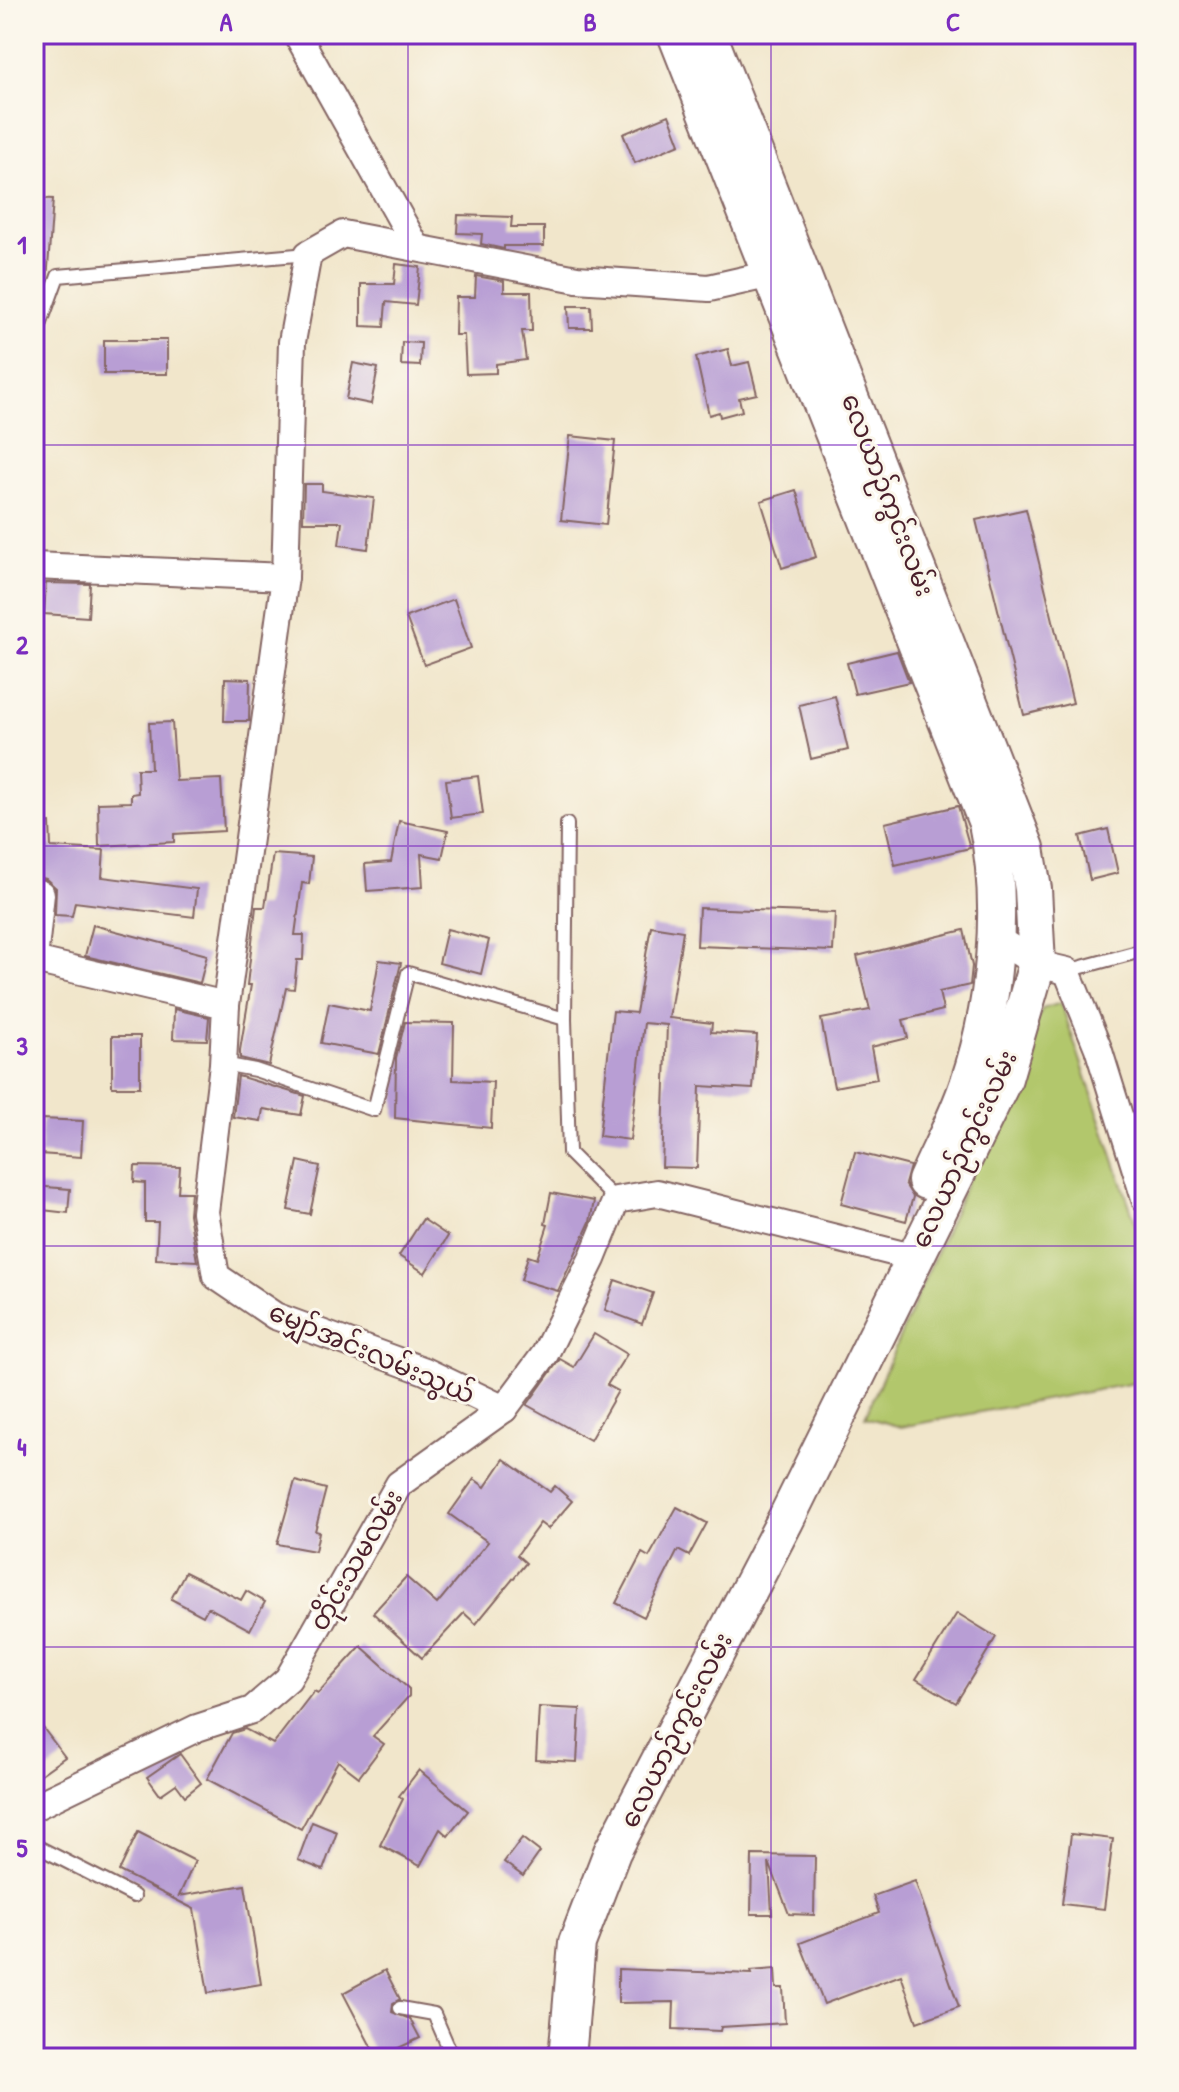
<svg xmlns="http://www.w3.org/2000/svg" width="1179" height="2092" font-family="'Patrick Hand','Noto Sans Myanmar',sans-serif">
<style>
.green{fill:#b2c76c;stroke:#7e734c;stroke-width:2}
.building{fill:#b89ed4}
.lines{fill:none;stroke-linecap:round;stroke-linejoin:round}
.lane-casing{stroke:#846563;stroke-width:16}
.street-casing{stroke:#846563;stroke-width:30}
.secondary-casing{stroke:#846563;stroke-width:40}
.lane{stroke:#fff;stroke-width:12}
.street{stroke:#fff;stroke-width:26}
.secondary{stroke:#fff;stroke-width:36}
.grid{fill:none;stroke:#7b2cbf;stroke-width:2;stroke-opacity:0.55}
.labels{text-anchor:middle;stroke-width:6;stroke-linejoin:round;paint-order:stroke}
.street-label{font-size:26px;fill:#4a1f2b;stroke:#fbf7ec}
.neatline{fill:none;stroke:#7b2cbf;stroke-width:3}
.grid-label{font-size:26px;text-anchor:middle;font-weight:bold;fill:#7b2cbf}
</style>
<rect width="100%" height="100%" fill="#fbf7ec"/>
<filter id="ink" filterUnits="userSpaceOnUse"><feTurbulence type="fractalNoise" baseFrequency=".0125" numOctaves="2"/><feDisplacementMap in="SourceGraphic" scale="16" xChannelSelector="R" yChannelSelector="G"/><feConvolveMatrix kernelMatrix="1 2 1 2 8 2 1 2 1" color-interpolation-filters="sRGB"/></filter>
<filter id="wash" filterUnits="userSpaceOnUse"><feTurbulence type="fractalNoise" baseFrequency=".006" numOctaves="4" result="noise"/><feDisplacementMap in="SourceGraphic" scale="32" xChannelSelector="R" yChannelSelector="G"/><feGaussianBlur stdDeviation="1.8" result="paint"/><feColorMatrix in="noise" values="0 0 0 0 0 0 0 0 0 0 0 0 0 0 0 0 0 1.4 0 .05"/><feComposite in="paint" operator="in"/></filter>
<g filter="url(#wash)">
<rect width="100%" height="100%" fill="#f1e6cb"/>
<polygon class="green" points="1061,1003 1145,1251 1145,1381 901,1427 865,1417 1042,1009"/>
<g id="blocks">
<g class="building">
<polygon points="669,115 680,144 635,163 623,134"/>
<polygon points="34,198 53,199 47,281 34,280"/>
<polygon points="458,215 512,217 511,227 544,227 544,246 504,246 504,249 481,244 482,234 457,233"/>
<polygon points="396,264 420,267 416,305 386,302 384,327 361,326 361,284 394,284"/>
<polygon points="476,276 504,281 504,292 531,292 532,331 522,331 526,360 496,364 496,373 466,374 464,335 455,335 456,297 475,297"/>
<polygon points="568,306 591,306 592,328 569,328"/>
<rect x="104" y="340" width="63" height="34"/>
<polygon points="402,342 421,343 420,366 401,365"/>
<polygon points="728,349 732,366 749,362 757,394 739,398 742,411 720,417 719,412 709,415 696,357"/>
<polygon points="353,363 378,368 371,404 346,399"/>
<polygon points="570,436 615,441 606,525 561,520"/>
<polygon points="304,484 322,484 322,491 374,498 368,549 339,545 342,522 303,522"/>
<polygon points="796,490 816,557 782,568 761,501"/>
<polygon points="1026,509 1073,703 1024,715 976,520"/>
<polygon points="46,583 90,584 88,617 44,614"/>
<polygon points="454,599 471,648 424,665 406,617"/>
<polygon points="897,651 909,682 855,694 847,663"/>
<polygon points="225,678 250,679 249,721 224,721"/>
<polygon points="835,696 848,750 811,759 799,705"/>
<polygon points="172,722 176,781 221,779 224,831 174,834 174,842 99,846 98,803 131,802 131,794 138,793 137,769 151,769 149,723"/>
<polygon points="478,776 483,814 451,818 446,780"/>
<polygon points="958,806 970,848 895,865 885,823"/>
<polygon points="399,821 448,831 442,858 421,854 423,887 367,891 365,864 391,862"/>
<polygon points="50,823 51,847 104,850 102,877 197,889 194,917 75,902 72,916 55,915 56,888 46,879 34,876 34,824"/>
<polygon points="1108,829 1118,873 1090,880 1080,836"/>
<polygon points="273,854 312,857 309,884 302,883 295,935 304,935 303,960 297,960 294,989 286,988 269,1065 240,1058 240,1050 251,985 247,985 256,907 265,907"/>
<polygon points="699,908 835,913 833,951 697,946"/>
<polygon points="93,925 207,955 200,983 85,956"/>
<polygon points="651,926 683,931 669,1018 712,1023 711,1032 757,1035 753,1089 700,1086 697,1168 662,1167 667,1025 644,1023 630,1140 599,1136 613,1011 636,1013"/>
<polygon points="447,929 489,940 481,974 439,963"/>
<polygon points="964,930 972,966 970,985 939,992 943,1010 903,1020 908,1038 871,1047 877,1079 834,1087 821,1019 870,1010 857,956"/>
<polygon points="379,960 401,963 379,1054 321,1043 329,1003 370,1011"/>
<polygon points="174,1009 209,1017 207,1040 173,1039"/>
<polygon points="405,1022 454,1023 453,1080 493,1082 491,1128 395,1118 396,1058"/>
<rect x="112" y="1036" width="28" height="51"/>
<polygon points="238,1076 305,1096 301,1115 263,1109 261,1121 233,1117"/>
<polygon points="42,1119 83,1121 81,1157 40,1154"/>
<polygon points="855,1152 910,1166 905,1184 913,1197 906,1221 841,1204"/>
<polygon points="298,1161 320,1166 310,1214 288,1210"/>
<polygon points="135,1166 180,1167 178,1192 191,1192 189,1214 197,1261 156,1259 158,1222 145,1222 145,1183 134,1182"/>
<polygon points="34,1186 70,1189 68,1213 34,1209"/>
<polygon points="551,1193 594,1201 590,1222 558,1291 521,1280 528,1256 537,1259 548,1225 545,1224"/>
<polygon points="423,1219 448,1236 425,1273 399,1256"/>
<polygon points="615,1280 653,1293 642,1324 605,1310"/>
<polygon points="594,1334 627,1354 607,1385 618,1391 590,1440 527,1405 560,1359 574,1367"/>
<polygon points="504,1459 550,1492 555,1486 572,1501 548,1529 540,1523 517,1555 526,1563 476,1624 464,1613 422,1658 373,1613 406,1577 437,1604 488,1542 449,1514 474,1479 485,1487"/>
<polygon points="295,1481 326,1489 315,1531 319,1532 315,1551 277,1544"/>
<polygon points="677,1507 707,1523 689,1556 678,1550 644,1617 616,1603 642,1553 649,1557"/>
<polygon points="185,1572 241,1600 246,1591 265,1602 250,1630 208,1607 203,1616 171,1599"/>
<polygon points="957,1613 996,1637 956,1703 916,1679"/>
<polygon points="361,1646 409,1689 409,1696 373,1736 384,1744 359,1777 338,1761 301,1829 207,1779 232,1733 245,1729 273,1744 314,1691 318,1693"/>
<polygon points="539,1707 580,1709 577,1762 536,1760"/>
<polygon points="34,1716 65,1757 34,1779"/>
<polygon points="180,1754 201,1783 185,1796 176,1784 160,1795 147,1777"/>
<polygon points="419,1770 468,1811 448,1836 440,1829 420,1866 380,1845 403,1799 399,1796"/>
<polygon points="312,1822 337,1832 323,1870 298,1860"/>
<polygon points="138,1832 195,1861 179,1896 245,1885 261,1984 208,1993 194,1909 119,1871"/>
<polygon points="1071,1834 1113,1839 1104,1909 1062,1904"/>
<polygon points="522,1838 540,1852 523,1876 504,1862"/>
<polygon points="752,1855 815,1856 814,1915 789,1914 769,1862 772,1914 751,1914"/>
<polygon points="915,1881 959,2007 917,2022 901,1975 824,2004 800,1943 879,1913 873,1896"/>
<polygon points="618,1969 752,1974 751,1971 775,1969 776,1988 783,1988 785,2023 721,2027 720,2031 673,2029 674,2002 618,2003"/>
<polygon points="385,1970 400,1999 393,2003 392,2012 410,2019 420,2038 377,2058 343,1993"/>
</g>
</g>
</g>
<g filter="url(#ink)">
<use href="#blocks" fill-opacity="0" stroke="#846563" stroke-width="2"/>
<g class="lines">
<defs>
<g id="lane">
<polyline points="34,342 58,276 308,254"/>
<polyline points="1067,971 1145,950"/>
<polyline points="565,1019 567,824"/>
<polyline points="223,1064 255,1070 374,1110 408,973 565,1019 569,1153 616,1200"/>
<polyline points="34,1845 134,1896"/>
<polyline points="400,2008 434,2014 453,2058"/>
</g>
<g id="street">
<polyline points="297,34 417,248"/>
<polyline points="34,566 285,577 292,342 308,254 343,234 577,279 709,288 771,274"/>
<polyline points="34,892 41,894 34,960 226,1005 223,1064 205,1212 216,1276 275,1316 425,1371 504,1409"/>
<polyline points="994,937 1037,964 1067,971 1098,1048 1145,1199"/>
<polyline points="226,1005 285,577"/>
<polyline points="34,1807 197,1728 252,1710 288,1679 399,1484 504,1409 545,1354 592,1259 616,1200 657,1193 912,1257"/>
</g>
<g id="secondary">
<path d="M 676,34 L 987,823 C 1005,906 995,1005 968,1085 C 957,1118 940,1149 926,1181"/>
<polyline points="567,2058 577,1943 612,1852 785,1521 1004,1078 1037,964 1033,889 1026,848 708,34"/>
</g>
</defs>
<use href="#lane" class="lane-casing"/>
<use href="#street" class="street-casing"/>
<use href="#secondary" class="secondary-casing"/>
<use href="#lane" class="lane"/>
<use href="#street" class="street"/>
<use href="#secondary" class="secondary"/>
</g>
</g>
<path class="grid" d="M 408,34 L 408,2058M 771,34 L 771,2058M 34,445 L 1145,445M 34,846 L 1145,846M 34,1246 L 1145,1246M 34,1647 L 1145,1647"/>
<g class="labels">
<g class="street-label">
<text transform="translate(888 495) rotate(69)" y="9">လေယာဉ်ကွင်းလမ်း</text>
<text transform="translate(964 1149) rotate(-65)" y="9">လေယာဉ်ကွင်းလမ်း</text>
<text transform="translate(372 1353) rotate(23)" y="9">မျှော်အင်းလမ်းသွယ်</text>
<text transform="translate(356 1560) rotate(-60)" y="9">တိုင်းသမလမ်း</text>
<text transform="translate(676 1730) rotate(-63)" y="9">လေယာဉ်ကွင်းလမ်း</text>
</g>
</g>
<rect width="1179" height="2092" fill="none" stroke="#fbf7ec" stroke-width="88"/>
<rect x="44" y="44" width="1091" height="2004" class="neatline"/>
<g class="grid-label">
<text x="226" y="31">A</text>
<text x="590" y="31">B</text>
<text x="953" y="31">C</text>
<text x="22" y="254">1</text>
<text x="22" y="654">2</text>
<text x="22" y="1055">3</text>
<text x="22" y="1456">4</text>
<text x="22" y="1857">5</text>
</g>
</svg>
